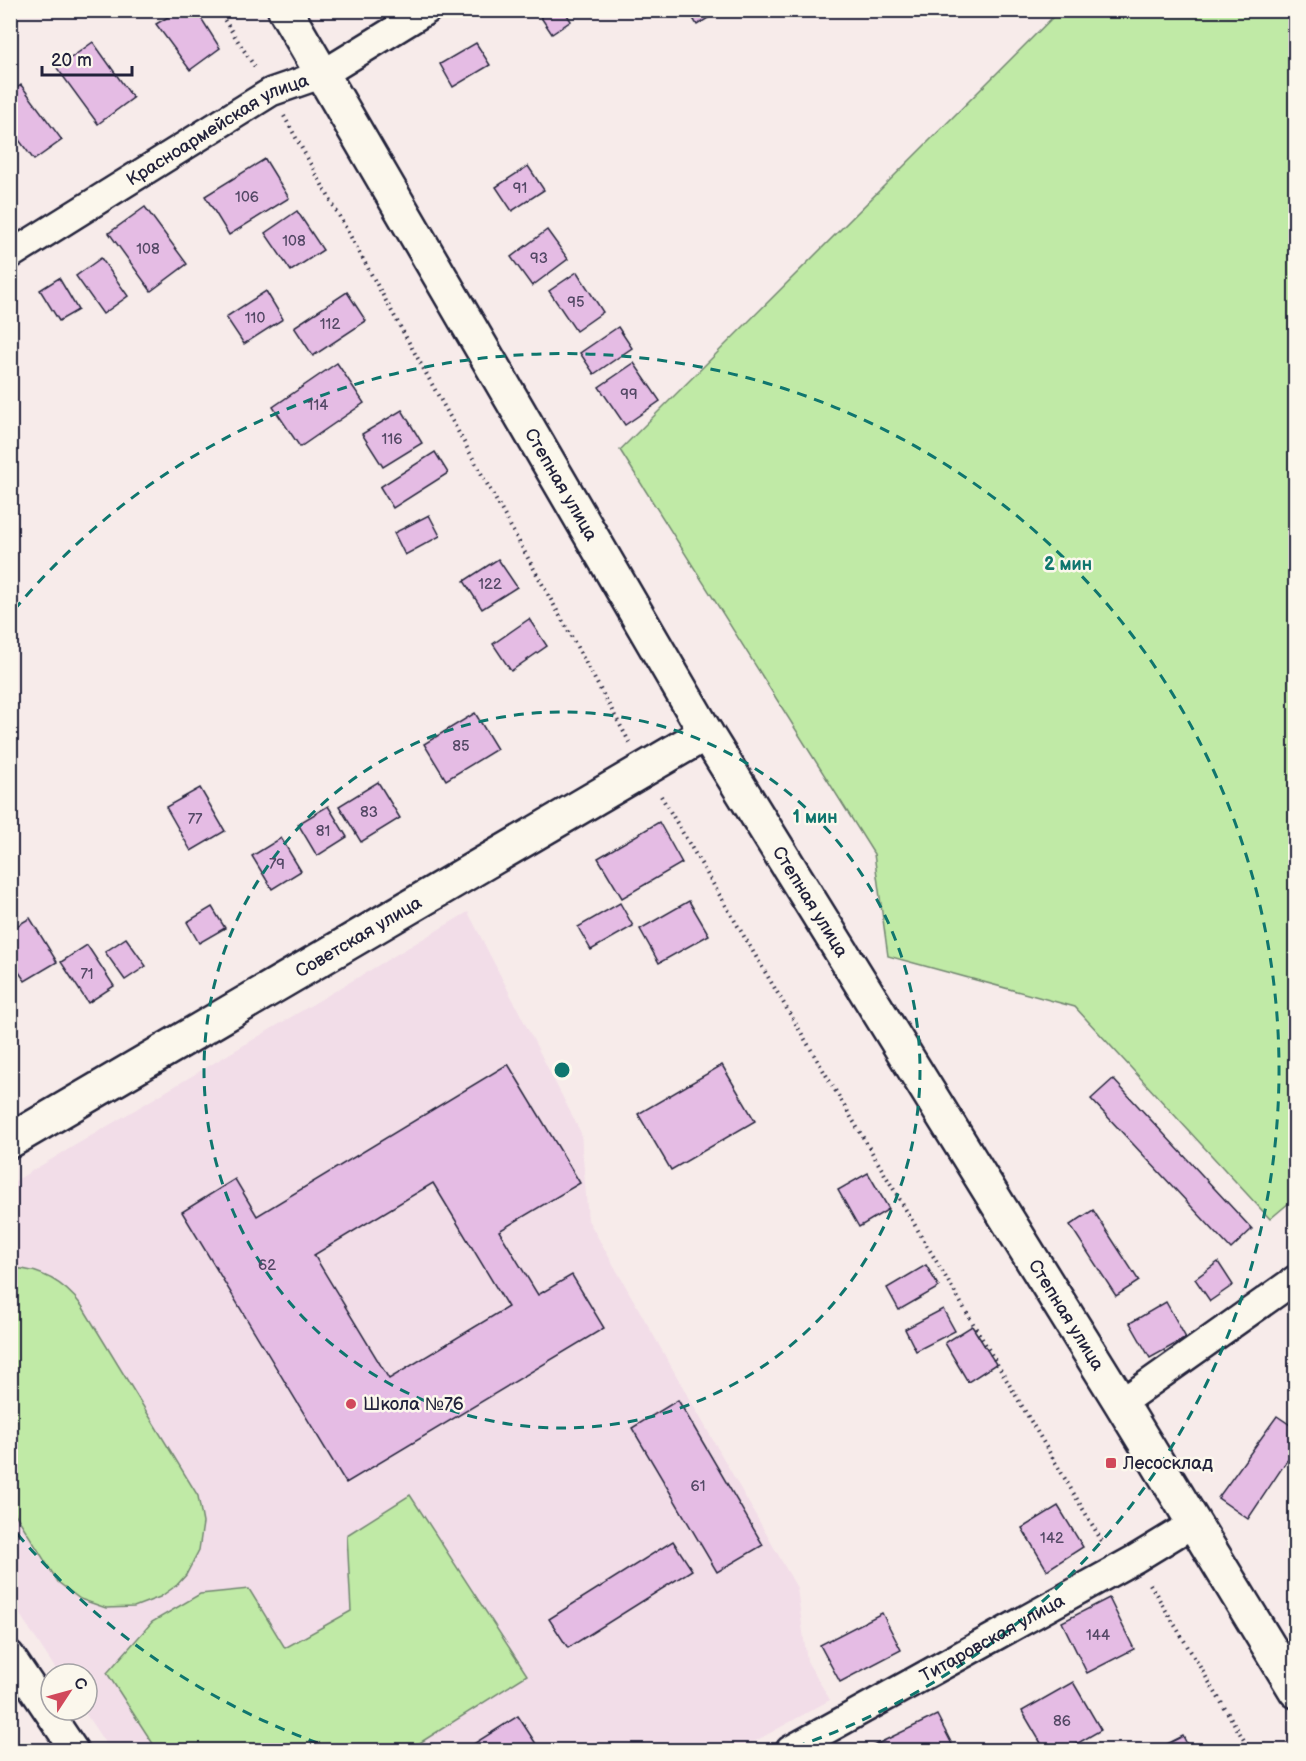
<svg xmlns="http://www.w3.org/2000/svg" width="1306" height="1761" font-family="'Balsamiq Sans',sans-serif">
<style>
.built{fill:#f2dde8}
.green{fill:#c0eaa6;stroke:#718670;stroke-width:1.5}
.building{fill:#e5bce4;stroke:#22223b;stroke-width:1.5;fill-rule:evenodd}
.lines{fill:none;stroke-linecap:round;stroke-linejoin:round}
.minor-casing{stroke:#22223b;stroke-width:32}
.tertiary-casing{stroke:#22223b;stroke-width:38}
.secondary-casing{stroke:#22223b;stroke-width:38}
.path{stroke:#22223b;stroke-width:4;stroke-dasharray:1.5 4.5;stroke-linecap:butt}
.minor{stroke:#fbf7ec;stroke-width:27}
.tertiary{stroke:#fbf7ec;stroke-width:33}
.secondary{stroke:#fbf7ec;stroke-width:33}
.ring{fill:none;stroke:#0f766e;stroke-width:3;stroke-dasharray:10 8}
.poi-dot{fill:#d1495b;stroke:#fbf7ec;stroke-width:2}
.labels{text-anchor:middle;stroke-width:5;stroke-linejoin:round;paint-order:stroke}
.number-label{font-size:15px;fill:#534865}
.street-label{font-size:18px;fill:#22223b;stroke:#fbf7ec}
.poi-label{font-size:18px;fill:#22223b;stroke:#fbf7ec;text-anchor:start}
.centre{fill:#0f766e;stroke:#fbf7ec;stroke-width:3}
.ring-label{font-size:18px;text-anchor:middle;font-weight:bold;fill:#0f766e;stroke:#fbf7ec;stroke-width:5;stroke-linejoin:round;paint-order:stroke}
</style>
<rect width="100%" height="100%" fill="#f7ebea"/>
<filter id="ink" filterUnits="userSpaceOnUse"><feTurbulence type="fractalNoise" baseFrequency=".0167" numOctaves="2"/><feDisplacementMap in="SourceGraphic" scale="12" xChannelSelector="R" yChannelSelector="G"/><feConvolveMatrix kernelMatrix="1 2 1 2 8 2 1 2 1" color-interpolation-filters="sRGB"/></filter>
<g filter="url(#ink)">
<polygon class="built" points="468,912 581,1133 588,1220 797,1588 807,1661 830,1700 739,1750 110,1750 83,1710 87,1710 87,1674 59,1674 11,1601 10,1184"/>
<g class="green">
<polygon points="1059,11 1295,11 1296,1197 1270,1219 1075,1007 888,956 874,854 620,450"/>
<path d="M 11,1268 C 41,1269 64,1282 82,1306 L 198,1496 L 203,1523 L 199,1550 L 186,1575 L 177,1585 L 160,1597 L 134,1607 L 106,1608 L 80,1599 L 58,1582 L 11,1507 Z"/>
<polygon points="410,1495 527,1675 418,1744 417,1750 157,1750 107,1673 152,1622 200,1594 249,1589 285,1648 351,1611 347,1535"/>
</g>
<g class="building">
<polygon points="180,10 196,10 220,48 190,70 156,24"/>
<polygon points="536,10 564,10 571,21 552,34"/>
<polygon points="688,10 721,10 697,25"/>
<polygon points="93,42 133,98 98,124 57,68"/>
<polygon points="476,43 490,65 453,87 440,64"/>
<polygon points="21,85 62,140 34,160 10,128 10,93"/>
<polygon points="265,159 289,198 229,235 205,196"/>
<polygon points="528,166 544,190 512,211 496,187"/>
<polygon points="145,207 187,264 151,291 109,233"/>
<polygon points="297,211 323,250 291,271 265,233"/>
<polygon points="547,230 568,259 532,286 511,257"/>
<polygon points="101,258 128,296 103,314 76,276"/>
<polygon points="577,272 603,312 576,331 549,291"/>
<polygon points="59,278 78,310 59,321 40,290"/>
<polygon points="266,291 283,319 244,344 226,317"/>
<polygon points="347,292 366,321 313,356 294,327"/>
<polygon points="618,327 632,348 594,374 580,353"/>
<polygon points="337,363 364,403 300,447 273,407"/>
<polygon points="634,363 660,401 625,425 599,387"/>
<polygon points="402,410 422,443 383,467 362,434"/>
<polygon points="435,452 448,473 393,508 380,487"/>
<polygon points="429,515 440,536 405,555 394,533"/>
<polygon points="498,559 517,587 482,609 464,581"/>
<polygon points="529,619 547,646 511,671 493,644"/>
<polygon points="475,713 497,749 446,780 424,744"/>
<polygon points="378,782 400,818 361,842 339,806"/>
<polygon points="200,788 225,831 191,851 166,807"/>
<polygon points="328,806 347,837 317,856 298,824"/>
<polygon points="659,822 682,863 622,898 598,858"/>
<polygon points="281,838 301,871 272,889 252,856"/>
<polygon points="689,901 709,935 659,963 640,929"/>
<polygon points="620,903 633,926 591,950 578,927"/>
<polygon points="212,907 225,928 199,943 187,922"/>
<polygon points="30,918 57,962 25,981 10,959 10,930"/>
<polygon points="126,938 146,966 125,980 105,952"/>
<polygon points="87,945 114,986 88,1003 61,962"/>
<path d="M 508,1064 L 580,1183 L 499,1231 L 538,1295 L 572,1275 L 604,1328 L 346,1483 L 182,1212 L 235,1179 L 257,1216 ZM 433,1183 L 508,1307 L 389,1379 L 314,1255 Z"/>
<polygon points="722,1065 755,1121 671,1170 638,1114"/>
<polygon points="1113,1079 1252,1229 1231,1249 1091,1099"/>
<polygon points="868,1173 889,1209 859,1227 838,1190"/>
<polygon points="1093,1210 1139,1281 1116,1296 1070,1225"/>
<polygon points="1218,1262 1233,1285 1210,1301 1195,1279"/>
<polygon points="926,1265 939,1287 899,1310 887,1288"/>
<polygon points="1166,1302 1186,1338 1150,1358 1130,1323"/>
<polygon points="943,1309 955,1331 916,1351 905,1329"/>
<polygon points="972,1326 996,1364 968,1382 945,1343"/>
<polygon points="678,1400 763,1545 717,1572 632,1428"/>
<polygon points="1277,1416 1296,1429 1296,1447 1248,1519 1218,1498"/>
<polygon points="1058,1506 1083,1547 1047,1570 1022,1528"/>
<polygon points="673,1541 692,1570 568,1648 549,1619"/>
<polygon points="1109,1598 1134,1649 1087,1673 1062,1622"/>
<polygon points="882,1613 901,1650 840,1682 820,1645"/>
<polygon points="1073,1682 1101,1730 1066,1750 1045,1750 1022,1711"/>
<polygon points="937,1715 955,1750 872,1750 871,1747"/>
<polygon points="518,1716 540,1750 464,1750"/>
<polygon points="1183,1736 1190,1750 1155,1750"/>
</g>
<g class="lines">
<defs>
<g id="minor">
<path id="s1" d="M 10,255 L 271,92 L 323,74 L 427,10"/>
<polyline points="1121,1403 1296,1279"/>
<polyline points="10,1655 74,1750"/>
<path id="s2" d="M 790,1750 L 1135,1559 L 1194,1523"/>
</g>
<g id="tertiary">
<path id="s3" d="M 10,1141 L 706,733"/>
</g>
<g id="secondary">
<path id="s4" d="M 285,10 L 706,733 L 1121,1403 L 1296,1691"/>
</g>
</defs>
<use href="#minor" class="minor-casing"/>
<use href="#tertiary" class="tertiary-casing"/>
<use href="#secondary" class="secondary-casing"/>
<g class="path">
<polyline points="218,10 256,69"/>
<polyline points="284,116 630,743"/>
<polyline points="661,796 1103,1543"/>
<polyline points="1150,1584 1250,1750"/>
</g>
<use href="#minor" class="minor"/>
<use href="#tertiary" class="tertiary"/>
<use href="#secondary" class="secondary"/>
</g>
</g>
<g class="ring">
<circle cx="562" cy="1070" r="358"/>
<path d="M335 1749A716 716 0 0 1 14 1530M14 610A716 716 0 1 1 789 1749"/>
</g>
<g class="poi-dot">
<circle cx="351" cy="1404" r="6"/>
<rect x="1105" y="1457" width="12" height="12" rx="3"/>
</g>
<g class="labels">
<g class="number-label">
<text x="520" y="193">91</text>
<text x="247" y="202">106</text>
<text x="294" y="246">108</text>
<text x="148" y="254">108</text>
<text x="539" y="263">93</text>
<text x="576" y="307">95</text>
<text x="255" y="323">110</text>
<text x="330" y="329">112</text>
<text x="629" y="399">99</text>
<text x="318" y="410">114</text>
<text x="392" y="444">116</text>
<text x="490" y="589">122</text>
<text x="461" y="751">85</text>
<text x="369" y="817">83</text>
<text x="195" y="824">77</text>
<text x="323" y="836">81</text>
<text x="277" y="869">79</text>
<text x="87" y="979">71</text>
<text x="267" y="1270">62</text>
<text x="698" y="1491">61</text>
<text x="1052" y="1543">142</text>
<text x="1098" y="1640">144</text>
<text x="1062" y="1726">86</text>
</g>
<g class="street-label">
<text dy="6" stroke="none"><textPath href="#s1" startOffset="243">Красноармейская улица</textPath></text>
<text dy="6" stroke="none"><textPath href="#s4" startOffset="549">Степная улица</textPath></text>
<text dy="6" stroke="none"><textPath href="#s4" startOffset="1035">Степная улица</textPath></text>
<text dy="6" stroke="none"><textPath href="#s3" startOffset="404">Советская улица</textPath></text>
<text dy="6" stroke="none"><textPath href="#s4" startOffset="1521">Степная улица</textPath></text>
<text dy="6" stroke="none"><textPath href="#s2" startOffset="231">Титаровская улица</textPath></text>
</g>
<g class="poi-label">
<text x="363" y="1410">Школа №76</text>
<text x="1123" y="1469">Лесосклад</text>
</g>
</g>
<circle cx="562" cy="1070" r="9" class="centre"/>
<g class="ring-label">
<text x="1068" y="570">2 мин</text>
<text x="815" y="823">1 мин</text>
</g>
<rect width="1306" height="1761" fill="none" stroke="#fbf7ec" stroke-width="36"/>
<rect x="18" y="18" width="1270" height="1725" fill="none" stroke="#22223b" stroke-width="2" filter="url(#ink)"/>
<g transform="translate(69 1692) rotate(54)"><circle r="28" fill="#fbf7ec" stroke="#a4a2a5" stroke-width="1.5"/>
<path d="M0-4.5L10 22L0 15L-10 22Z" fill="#d1495b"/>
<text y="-9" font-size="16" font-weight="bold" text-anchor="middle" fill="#22223b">С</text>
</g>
<path d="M42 66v9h90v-9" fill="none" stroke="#22223b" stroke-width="3"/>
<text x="51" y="66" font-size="18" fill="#22223b" stroke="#fbf7ec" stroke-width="4.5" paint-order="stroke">20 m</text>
</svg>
